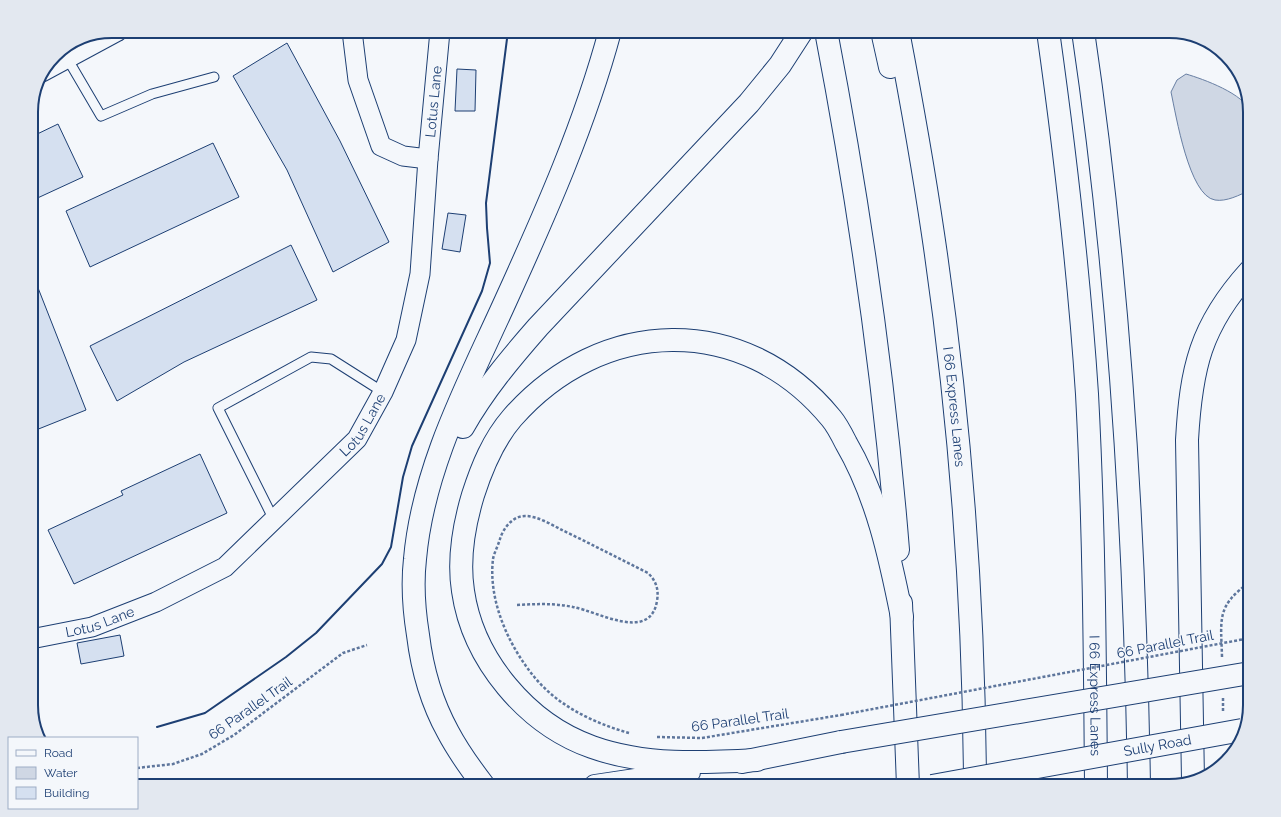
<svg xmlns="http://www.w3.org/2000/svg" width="1281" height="817" font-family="Raleway,sans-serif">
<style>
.water{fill:#cfd7e4;stroke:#687fa3}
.building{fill:#d5e0f0;stroke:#1d3f73}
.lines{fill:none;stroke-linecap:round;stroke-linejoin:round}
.lane-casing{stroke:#1d3f73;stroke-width:11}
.street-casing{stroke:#1d3f73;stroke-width:21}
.highway-casing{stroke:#1d3f73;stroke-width:24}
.path{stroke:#5e769c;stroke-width:2.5;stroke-dasharray:3 2;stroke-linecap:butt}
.lane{stroke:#f4f7fb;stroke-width:9}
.street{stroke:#f4f7fb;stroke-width:19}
.highway{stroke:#f4f7fb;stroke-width:22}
.highway-bridge-casing{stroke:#1d3f73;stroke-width:24;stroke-linecap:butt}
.path-bridge{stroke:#5e769c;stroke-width:2.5;stroke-dasharray:3 2;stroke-linecap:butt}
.highway-bridge{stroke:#f4f7fb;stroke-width:22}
.wall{stroke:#1d3f73;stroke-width:2}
.labels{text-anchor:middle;stroke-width:3;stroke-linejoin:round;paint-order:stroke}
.street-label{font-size:14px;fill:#1d3f73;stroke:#f4f7fb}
.rim{fill:none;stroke:#1d3f73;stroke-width:2}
</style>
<rect width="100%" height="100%" fill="#f4f7fb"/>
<path class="water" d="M 1186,74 C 1203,79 1245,94 1250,112 L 1250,190 C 1240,195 1226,202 1215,200 C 1189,196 1176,115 1171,92 L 1177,80 Z"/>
<g class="building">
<polygon points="287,43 340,141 389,242 333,272 287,170 233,76"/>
<polygon points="457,69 476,70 475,111 455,111"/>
<polygon points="58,124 83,177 31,201 31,137"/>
<polygon points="213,143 239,197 90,267 66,211"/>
<polygon points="448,213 466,215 460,252 442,249"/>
<polygon points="291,245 317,300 184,362 117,401 90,346"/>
<polygon points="31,270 86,410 31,432"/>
<polygon points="200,454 227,513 74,584 48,530 123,495 121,491"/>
<polygon points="120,635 124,656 81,664 77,643"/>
</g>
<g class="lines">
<defs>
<g id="lane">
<polyline points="67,58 101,116 152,94 214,77"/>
<polyline points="273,518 218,408 311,357 331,359 383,392"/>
</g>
<g id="street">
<polyline points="352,31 358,80 381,146 403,156 428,159"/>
<polyline points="42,72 118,31"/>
<path id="s1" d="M 31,639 L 92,627 L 156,602 L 225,567 L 357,439 L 383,392 L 406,340 L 420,274 L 428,159 L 440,31"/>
</g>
<g id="highway">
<path d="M 826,31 C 859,203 884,376 898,550"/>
<polyline points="882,31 890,67"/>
<path id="s2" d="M 898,31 C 911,99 923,166 933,234 C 960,416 974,602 975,786"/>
<path id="s3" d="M 1048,31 C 1065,152 1079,273 1087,394 C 1094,525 1095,655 1096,786"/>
<path d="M 1083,31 C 1120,281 1135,533 1139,786"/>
<path d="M 463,427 C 484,390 510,359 538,327 L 749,103 L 780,65 L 802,31"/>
<polyline points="901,603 908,786"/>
<path d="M 757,760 C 702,763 645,766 592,747 C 527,724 473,660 463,591 C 458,559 464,525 473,495 C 482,467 493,440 512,418 C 601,316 744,312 831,418 C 837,425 842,435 846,443 C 877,496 890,557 902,617"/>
<polyline points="742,762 841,742"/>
<path d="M 1193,780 L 1187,440 C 1191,369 1200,326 1250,271"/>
<path d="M 484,786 C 471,769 458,751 448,732 C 432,703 422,668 418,635 C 414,610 412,585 415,559 C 423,467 469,382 506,300 C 546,212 585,124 610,31"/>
<polyline points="595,786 689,772"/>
</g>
</defs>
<use href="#lane" class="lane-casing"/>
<use href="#street" class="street-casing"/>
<use href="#highway" class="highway-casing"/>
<g class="path">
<path d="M 517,605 C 536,604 554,603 573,607 C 597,611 650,643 657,601 C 659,589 656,581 648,573 C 620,559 593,545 564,531 C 552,525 538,516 525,516 C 512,516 503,529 500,539 C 498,546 494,553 493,559 C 488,601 509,647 536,679 C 560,707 594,723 629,733"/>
<path d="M 1222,657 C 1221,619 1216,606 1250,582"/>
<polyline points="1223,698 1223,713"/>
<polyline points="657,737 702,738 841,715"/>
<polyline points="1224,754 1224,761"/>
<polyline points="137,768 173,764 202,754 234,735 343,653 367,645"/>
</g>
<use href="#lane" class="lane"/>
<use href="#street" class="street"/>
<use href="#highway" class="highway"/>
<defs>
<g id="highway-bridge">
<polyline points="841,742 1250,673"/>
<path id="s4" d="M 932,786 L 1242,730"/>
</g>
</defs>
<use href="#highway-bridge" class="highway-bridge-casing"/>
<polyline class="path-bridge" points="841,715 1250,638"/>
<use href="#highway-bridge" class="highway-bridge"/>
<polyline class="wall" points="157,727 205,713 286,657 316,633 382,564 391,547 403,477 412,446 482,291 490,263 487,228 486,203 508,31"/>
</g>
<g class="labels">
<g class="street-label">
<text dy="5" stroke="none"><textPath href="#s1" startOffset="743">Lotus Lane</textPath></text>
<text dy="5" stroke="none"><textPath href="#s2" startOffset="380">I 66 Express Lanes</textPath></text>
<text dy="5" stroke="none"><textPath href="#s1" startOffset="407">Lotus Lane</textPath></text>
<text dy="5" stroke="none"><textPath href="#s1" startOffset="71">Lotus Lane</textPath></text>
<text transform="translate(1165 644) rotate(-11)" y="5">66 Parallel Trail</text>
<text dy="5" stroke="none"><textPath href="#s3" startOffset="667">I 66 Express Lanes</textPath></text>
<text transform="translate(250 708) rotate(-35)" y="5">66 Parallel Trail</text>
<text transform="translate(740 720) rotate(-8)" y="5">66 Parallel Trail</text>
<text dy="5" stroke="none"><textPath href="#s4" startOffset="229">Sully Road</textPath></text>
</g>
</g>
<path d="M0 0H1281V817H0ZM112 38H1169A74 74 0 0 1 1243 112V705A74 74 0 0 1 1169 779H112A74 74 0 0 1 38 705V112A74 74 0 0 1 112 38Z" fill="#e3e8f0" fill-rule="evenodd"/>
<path class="rim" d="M112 38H1169A74 74 0 0 1 1243 112V705A74 74 0 0 1 1169 779H112A74 74 0 0 1 38 705V112A74 74 0 0 1 112 38Z"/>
<rect x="8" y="737" width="130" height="72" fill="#f4f7fb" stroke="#9eadc5"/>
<rect x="16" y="750" width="20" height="6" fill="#f4f7fb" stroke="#9eadc5"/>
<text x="44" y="757" font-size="12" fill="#1d3f73">Road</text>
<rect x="16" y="767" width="20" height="12" fill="#cfd7e4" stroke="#9eadc5"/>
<text x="44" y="777" font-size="12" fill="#1d3f73">Water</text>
<rect x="16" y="787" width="20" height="12" fill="#d5e0f0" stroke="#9eadc5"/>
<text x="44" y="797" font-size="12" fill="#1d3f73">Building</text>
</svg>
